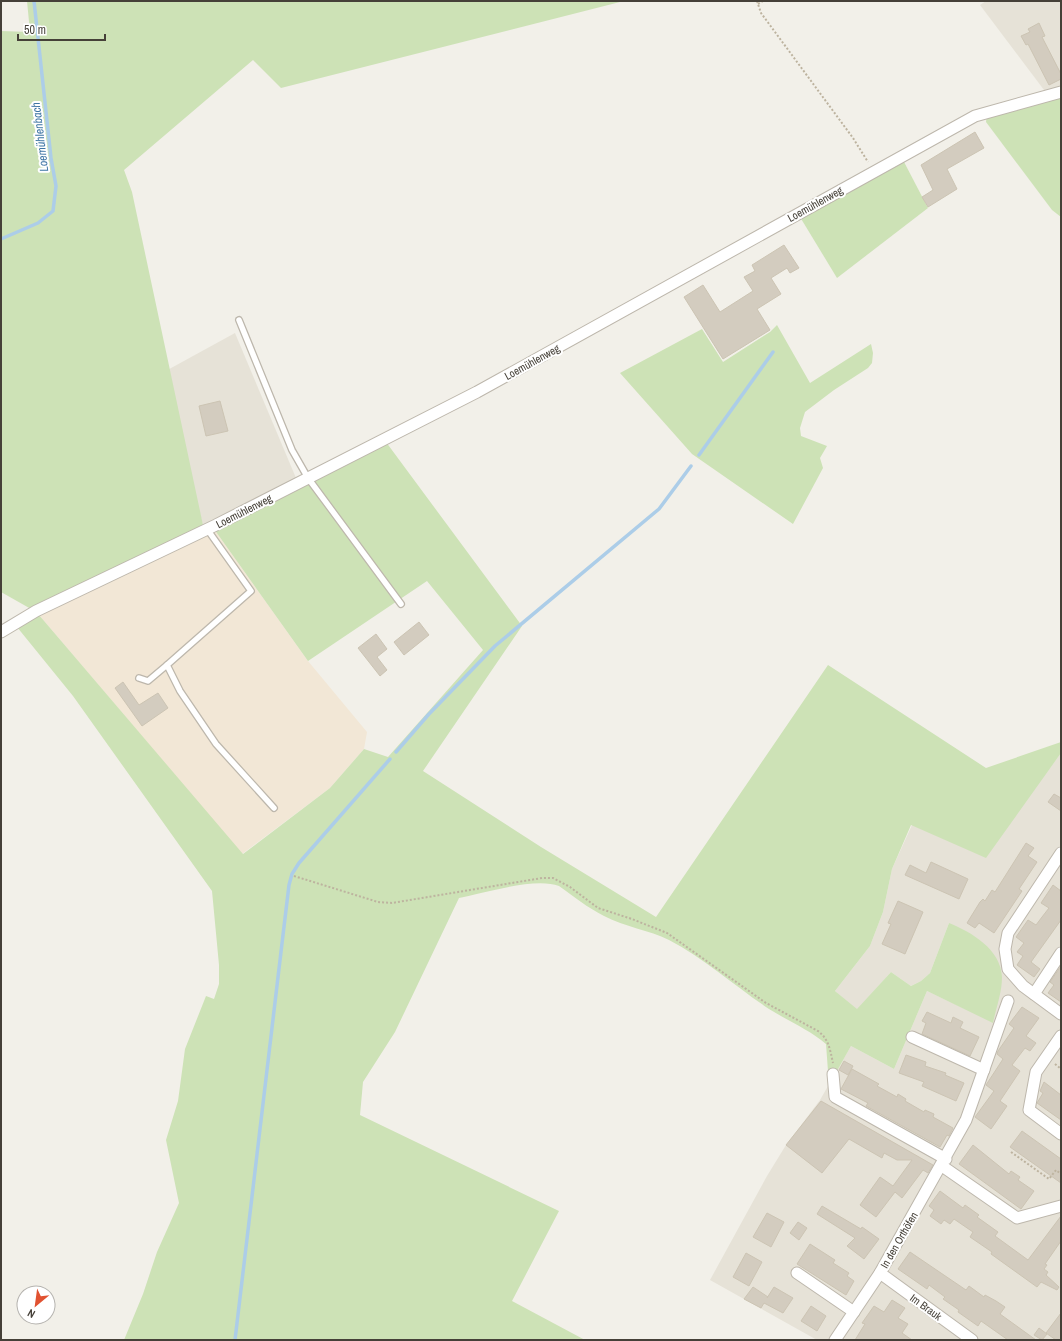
<svg xmlns="http://www.w3.org/2000/svg" width="1062" height="1341" font-family="'Archivo Narrow',sans-serif">
<style>
.residential{fill:#e6e2d7}
.commercial{fill:#f2e7d6}
.green{fill:#cde2b6}
.lines{fill:none;stroke-linecap:round;stroke-linejoin:round}
.stream{stroke:#accde8;stroke-width:3.5}
.building{fill:#d3ccbf;stroke:#ccc4b3}
.service-casing{stroke:#bdb7ac;stroke-width:8}
.minor-casing{stroke:#bdb7ac;stroke-width:13}
.path{stroke:#bdb39f;stroke-width:2;stroke-dasharray:2 2;stroke-linecap:butt}
.service{stroke:#fff;stroke-width:5.5}
.minor{stroke:#fff;stroke-width:11}
.labels{text-anchor:middle;stroke-width:4;stroke-linejoin:round;paint-order:stroke}
.street-label{font-size:11px;fill:#454038;stroke:#fff}
.water-label{font-size:12px;font-style:italic;fill:#3e75a4;stroke:#fff}
</style>
<rect width="100%" height="100%" fill="#f2f0e9"/>
<g class="residential">
<polygon points="986,1 1061,1 1061,86 1047,94 980,5"/>
<polygon points="235,333 296,478 203,525 162,373"/>
<polygon points="1061,753 1061,1340 817,1340 710,1280 767,1176 786,1145 820,1100 851,1046 894,1069 927,991 993,1022 949,923 930,973 921,981 911,986 891,972 857,1010 835,991 870,946 883,912 892,869 912,825 1047,772"/>
</g>
<polygon class="commercial" points="214,529 308,661 367,732 364,749 330,788 242,854 39,615 101,586"/>
<g class="green">
<polygon points="27,1 624,1 281,88 253,60 124,170 132,192 203,525 31,609 1,592 1,31 30,32"/>
<polygon points="1061,92 1061,217 1052,210 986,122 987,113"/>
<polygon points="903,160 928,208 837,278 800,217"/>
<polygon points="777,325 810,383 871,344 873,353 872,363 868,368 834,390 805,412 800,428 801,436 827,446 820,458 823,468 793,524 692,454 620,373 702,329 723,362 770,332"/>
<path d="M 386,442 L 522,626 L 423,771 L 541,847 L 656,917 L 828,665 L 986,768 L 1061,742 L 1061,753 L 986,858 L 911,825 L 892,869 L 883,912 L 870,946 L 835,991 L 857,1009 L 891,972 L 911,986 L 921,981 L 930,973 L 949,923 C 971,932 1001,949 1002,977 C 1002,993 996,1008 993,1023 L 927,991 L 894,1069 L 851,1046 L 829,1085 L 826,1044 C 810,1030 788,1021 769,1009 C 736,987 705,959 669,940 C 649,930 625,927 604,916 C 588,908 573,896 559,886 C 535,877 484,893 459,898 L 395,1032 L 363,1082 L 360,1115 L 559,1211 L 512,1301 L 585,1340 L 124,1340 L 143,1294 L 157,1252 L 179,1203 L 166,1140 L 178,1101 L 185,1049 L 206,996 L 214,999 L 219,984 L 219,965 L 212,891 L 73,696 L 17,627 L 39,615 L 243,854 L 330,788 L 364,749 L 388,757 L 483,650 L 427,581 L 308,661 L 214,529 Z"/>
</g>
<g class="lines">
<g class="stream">
<polyline points="1,239 38,223 53,211 56,186 51,158 34,1"/>
<polyline points="699,455 773,352"/>
<polyline points="396,752 429,714 495,646 659,509 691,466"/>
<polyline points="235,1340 283,935 289,885 292,874 299,863 390,759"/>
</g>
</g>
<g class="building">
<polygon points="1039,23 1045,36 1042,37 1061,74 1061,79 1049,85 1028,44 1026,45 1021,36 1030,32 1028,29"/>
<polygon points="975,132 984,148 947,169 957,189 928,207 922,197 933,190 921,165"/>
<polygon points="784,245 799,268 790,273 787,268 771,278 781,294 757,309 770,330 723,359 684,297 703,285 720,312 753,291 744,277 755,271 752,265"/>
<polygon points="220,401 228,431 206,436 199,406"/>
<polygon points="419,622 429,635 404,655 394,642"/>
<polygon points="376,634 387,649 377,657 387,670 380,676 358,648"/>
<polygon points="123,682 139,705 158,693 168,708 142,726 115,688"/>
<polygon points="1054,794 1061,798 1061,811 1048,802"/>
<polygon points="1026,843 1034,848 1028,856 1037,862 1019,889 1022,891 994,933 979,923 975,928 967,923 980,902 983,899 985,901 992,890 995,892"/>
<polygon points="931,862 968,879 959,899 905,875 910,865 926,873"/>
<polygon points="1053,885 1061,891 1061,920 1031,962 1040,969 1034,977 1017,965 1023,956 1017,952 1024,943 1016,937 1028,920 1036,925 1042,917 1049,908 1041,903"/>
<polygon points="898,901 923,912 905,954 882,944 891,924 888,923"/>
<polygon points="1061,966 1061,1002 1048,993 1054,985 1050,982"/>
<polygon points="1022,1007 1039,1018 1026,1036 1036,1043 1030,1051 1025,1048 1012,1065 1020,1071 1000,1101 1007,1106 991,1129 975,1117 994,1091 986,1085 1003,1059 997,1054 998,1051 1014,1028 1009,1024"/>
<polygon points="927,1012 951,1023 953,1017 963,1022 960,1028 979,1037 970,1056 922,1034 926,1023 922,1021"/>
<polygon points="906,1055 926,1062 925,1066 946,1073 945,1075 964,1083 956,1101 922,1086 924,1082 899,1073"/>
<polygon points="844,1061 853,1066 848,1075 839,1070"/>
<polygon points="852,1069 879,1084 877,1086 897,1097 898,1094 906,1099 905,1101 924,1112 925,1110 934,1114 933,1117 953,1128 949,1136 947,1135 940,1147 866,1106 868,1103 841,1089"/>
<polygon points="1044,1082 1061,1095 1061,1120 1037,1103 1043,1093 1040,1091"/>
<polygon points="821,1101 933,1165 928,1173 923,1170 902,1198 895,1192 876,1217 860,1205 880,1177 893,1186 912,1160 897,1160 884,1153 882,1158 849,1139 822,1173 786,1145"/>
<polygon points="1022,1131 1061,1159 1061,1183 1010,1147"/>
<polygon points="973,1145 1009,1174 1011,1171 1020,1177 1018,1180 1034,1191 1021,1209 959,1164"/>
<polygon points="940,1191 963,1208 965,1205 979,1215 977,1217 998,1232 995,1236 1028,1260 1061,1216 1061,1241 1045,1264 1047,1265 1044,1269 1048,1272 1046,1275 1059,1287 1057,1290 1041,1282 1037,1287 991,1254 992,1252 970,1237 973,1232 954,1219 950,1224 944,1220 941,1224 930,1216 934,1210 929,1206"/>
<polygon points="822,1206 861,1229 862,1227 879,1239 864,1259 847,1246 855,1238 817,1214"/>
<polygon points="767,1213 784,1222 771,1247 753,1237"/>
<polygon points="798,1222 807,1228 799,1240 790,1233"/>
<polygon points="810,1244 835,1260 833,1263 849,1273 847,1276 854,1281 846,1295 797,1264"/>
<polygon points="910,1252 966,1290 969,1286 984,1297 985,1295 996,1301 1005,1307 1000,1314 1036,1340 1008,1340 981,1321 978,1326 958,1312 959,1310 943,1299 945,1297 929,1285 927,1289 898,1269"/>
<polygon points="746,1253 762,1262 749,1286 733,1277"/>
<polygon points="753,1287 768,1297 767,1298 774,1287 793,1298 783,1313 764,1303 761,1308 744,1299"/>
<polygon points="892,1300 905,1308 898,1318 908,1324 902,1333 912,1340 855,1340 865,1324 862,1323 874,1306 884,1312"/>
<polygon points="811,1306 826,1316 817,1331 801,1321"/>
<polygon points="1061,1313 1061,1340 1056,1340 1046,1333"/>
<polygon points="1039,1328 1047,1334 1042,1340 1034,1335"/>
</g>
<g class="lines">
<defs>
<g id="service">
<polyline points="239,320 292,450 308,478 401,604"/>
<polyline points="207,529 251,591 167,665 180,691 216,744 274,808"/>
<polyline points="139,678 148,681 167,665"/>
</g>
<g id="minor">
<polyline points="1,632 36,611 216,525 477,392 975,116 1061,92"/>
<polyline points="1061,853 1008,933 1005,949 1008,969 1023,986 1061,1014"/>
<polyline points="1034,994 1061,953"/>
<polyline points="1061,1036 1036,1072 1029,1110 1061,1134"/>
<polyline points="912,1037 984,1070"/>
<polyline points="833,1074 835,1097 946,1159"/>
<polyline points="942,1166 1017,1218 1061,1206"/>
<polyline points="797,1273 854,1312"/>
<polyline points="880,1273 972,1340"/>
<polyline points="835,1340 880,1273 966,1120 1008,1001"/>
</g>
</defs>
<use href="#service" class="service-casing"/>
<use href="#minor" class="minor-casing"/>
<g class="path">
<polyline points="757,1 761,13 853,138 868,162"/>
<polyline points="758,4 763,1"/>
<path d="M 294,876 L 378,902 L 392,903 L 542,878 L 553,878 L 570,887 L 598,908 L 632,919 L 667,933 L 766,1003 L 818,1031 C 829,1039 830,1050 833,1063"/>
<polyline points="1055,1064 1061,1069"/>
<polyline points="1011,1152 1049,1179 1056,1170 1061,1174"/>
</g>
<use href="#service" class="service"/>
<use href="#minor" class="minor"/>
</g>
<g class="labels">
<g class="street-label">
<text transform="translate(815 204) rotate(-29)" y="4">Loemühlenweg</text>
<text transform="translate(532 362) rotate(-29)" y="4">Loemühlenweg</text>
<text transform="translate(244 511) rotate(-27)" y="4">Loemühlenweg</text>
<text transform="translate(899 1240) rotate(-60)" y="4">In den Orthöfen</text>
<text transform="translate(926 1307) rotate(36)" y="4">Im Brauk</text>
</g>
<g class="water-label">
<text transform="translate(40 137) rotate(-97)" y="4">Loemühlenbach</text>
</g>
</g>
<rect width="1062" height="1341" fill="none" stroke="#454038" stroke-width="4"/>
<g transform="translate(36 1305) rotate(209)"><circle r="19" fill="#ffffff" stroke="#b5b3af"/>
<path d="M0-3L7 15L0 10L-7 15Z" fill="#e15231"/>
<text y="-6" font-size="11" font-weight="bold" text-anchor="middle" fill="#454038">N</text>
</g>
<path d="M18 34v6h87v-6" fill="none" stroke="#454038" stroke-width="2"/>
<text x="24" y="34" font-size="12" fill="#454038" stroke="#ffffff" stroke-width="3" paint-order="stroke">50 m</text>
</svg>
